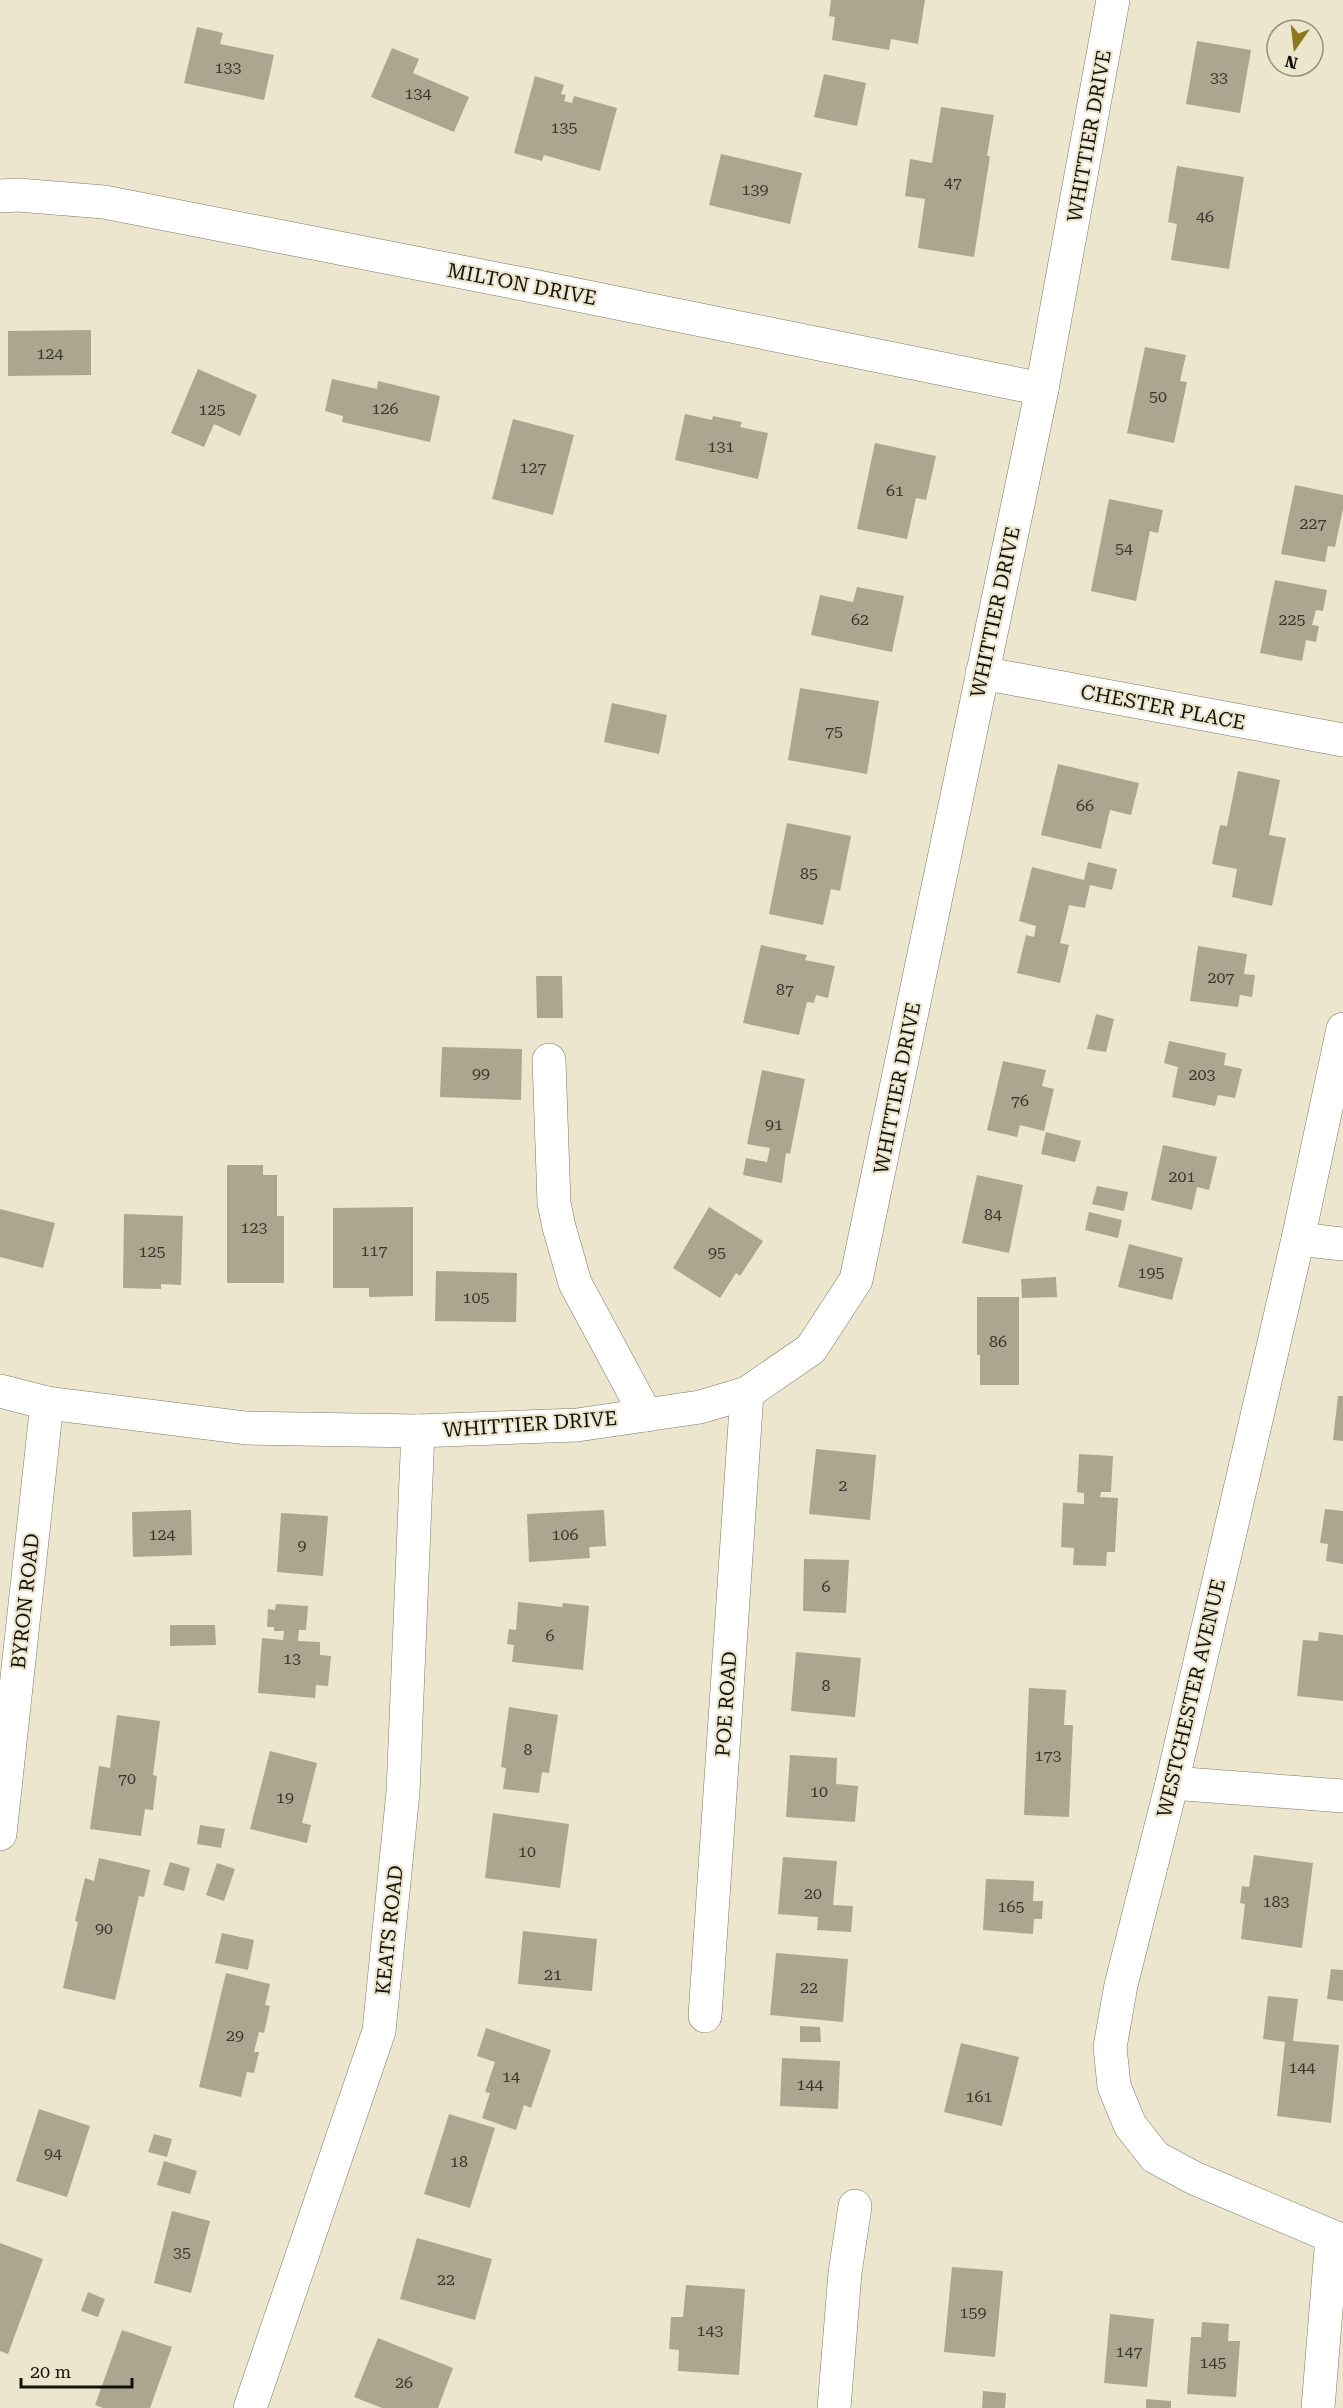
<svg xmlns="http://www.w3.org/2000/svg" width="1343" height="2408" font-family="'Roboto Serif',serif">
<style>
.building{fill:#aca690}
.lines{fill:none;stroke-linecap:round;stroke-linejoin:round}
.minor-casing{stroke:#7f7963;stroke-width:34}
.minor{stroke:#fff;stroke-width:33}
.labels{text-anchor:middle;stroke-width:4.5;stroke-linejoin:round;paint-order:stroke}
.number-label{font-size:16px;fill:#3a362b}
.street-label{font-size:20px;fill:#141109;stroke:#ece6ce}
</style>
<rect width="100%" height="100%" fill="#ece6ce"/>
<g class="building">
<polygon points="831,0 925,0 918,44 891,39 889,50 832,40 835,17 829,16"/>
<polygon points="197,27 223,33 220,44 274,55 264,100 184,83"/>
<polygon points="1197,41 1251,50 1240,113 1186,104"/>
<polygon points="392,48 419,59 413,73 469,97 454,132 371,97"/>
<polygon points="824,74 866,83 857,126 814,117"/>
<polygon points="535,76 564,85 561,94 566,95 564,101 572,103 574,96 617,108 600,171 544,155 542,161 514,153"/>
<polygon points="941,107 994,115 987,156 990,156 974,257 918,248 925,199 905,196 910,159 932,163"/>
<polygon points="721,154 802,173 790,224 709,205"/>
<polygon points="1177,166 1244,177 1229,269 1171,260 1177,224 1168,222"/>
<polygon points="91,330 91,375 8,376 8,331"/>
<polygon points="1145,347 1186,355 1180,381 1187,382 1174,443 1127,433"/>
<polygon points="198,369 257,395 240,436 214,424 204,447 171,433"/>
<polygon points="332,379 377,389 378,381 440,396 430,442 342,422 343,416 325,411"/>
<polygon points="685,414 712,420 713,416 742,422 740,427 768,433 758,479 675,460"/>
<polygon points="513,419 574,435 553,515 492,499"/>
<polygon points="875,443 936,456 926,500 916,498 907,539 857,529"/>
<polygon points="1295,485 1343,495 1343,509 1335,547 1328,546 1325,562 1281,554"/>
<polygon points="1109,499 1163,510 1158,533 1150,531 1136,601 1091,591"/>
<polygon points="1275,580 1327,590 1323,611 1316,610 1312,625 1319,626 1316,642 1306,640 1302,661 1260,653"/>
<polygon points="857,587 904,596 892,652 811,635 820,595 853,602"/>
<polygon points="800,688 879,701 867,774 788,760"/>
<polygon points="612,703 667,715 659,754 604,742"/>
<polygon points="1058,764 1139,783 1131,815 1110,810 1101,849 1041,835"/>
<polygon points="1238,771 1280,780 1269,835 1286,838 1272,906 1232,897 1237,869 1212,864 1220,825 1227,826"/>
<polygon points="787,823 851,836 840,891 831,889 823,925 769,914"/>
<polygon points="1088,862 1117,869 1112,890 1090,885 1085,908 1069,905 1060,943 1069,945 1060,983 1017,973 1026,935 1034,937 1036,926 1019,921 1032,867 1084,880"/>
<polygon points="761,945 807,955 805,960 835,966 828,998 816,995 814,1003 807,1002 799,1035 743,1023"/>
<polygon points="1198,946 1247,954 1244,974 1255,975 1252,997 1240,995 1238,1007 1190,1001"/>
<polygon points="536,976 562,976 563,1018 537,1018"/>
<polygon points="1096,1014 1114,1019 1106,1052 1087,1049"/>
<polygon points="1169,1041 1226,1053 1224,1065 1242,1069 1235,1098 1218,1095 1215,1106 1172,1097 1178,1067 1164,1063"/>
<polygon points="442,1047 522,1049 521,1100 440,1097"/>
<polygon points="1003,1061 1046,1070 1042,1086 1054,1089 1044,1131 1020,1125 1017,1137 987,1130"/>
<polygon points="762,1070 805,1079 790,1154 786,1153 782,1183 743,1175 746,1158 767,1162 770,1148 747,1144"/>
<polygon points="1046,1132 1081,1141 1075,1162 1041,1154"/>
<polygon points="1163,1145 1217,1157 1209,1190 1197,1187 1192,1210 1151,1200"/>
<polygon points="227,1165 263,1165 263,1175 277,1175 277,1216 284,1216 284,1283 227,1283"/>
<polygon points="977,1175 1023,1185 1009,1253 962,1243"/>
<polygon points="1097,1186 1128,1192 1124,1211 1092,1204"/>
<polygon points="413,1207 413,1296 369,1297 369,1288 333,1288 333,1208"/>
<polygon points="709,1207 763,1241 740,1276 736,1273 720,1298 673,1268"/>
<polygon points="0,1209 55,1223 43,1268 0,1257"/>
<polygon points="1089,1212 1122,1220 1118,1238 1085,1230"/>
<polygon points="124,1214 183,1216 181,1285 161,1284 161,1289 123,1288"/>
<polygon points="1129,1244 1183,1258 1172,1300 1118,1287"/>
<polygon points="436,1271 517,1273 516,1322 435,1321"/>
<polygon points="1056,1277 1057,1297 1022,1298 1021,1279"/>
<polygon points="977,1297 1019,1297 1019,1385 980,1385 980,1355 977,1355"/>
<polygon points="1338,1396 1343,1396 1343,1441 1333,1440"/>
<polygon points="816,1449 876,1455 870,1520 809,1514"/>
<polygon points="1079,1454 1113,1456 1111,1492 1101,1492 1100,1497 1118,1498 1115,1552 1107,1552 1106,1566 1073,1565 1074,1548 1061,1547 1063,1503 1084,1504 1084,1493 1077,1492"/>
<polygon points="1325,1509 1343,1511 1343,1564 1326,1561 1328,1544 1320,1543"/>
<polygon points="191,1510 192,1555 133,1557 132,1512"/>
<polygon points="604,1510 606,1546 589,1547 590,1558 529,1562 527,1514"/>
<polygon points="281,1513 328,1516 323,1576 277,1572"/>
<polygon points="804,1559 849,1560 846,1613 803,1611"/>
<polygon points="518,1602 562,1607 563,1603 589,1606 583,1670 512,1662 514,1645 507,1644 509,1629 516,1630"/>
<polygon points="276,1604 308,1606 306,1630 299,1630 298,1641 320,1642 320,1655 331,1656 328,1686 316,1685 315,1698 258,1693 262,1638 283,1640 284,1631 274,1631 274,1627 267,1627 268,1609 275,1610"/>
<polygon points="170,1625 215,1625 216,1645 170,1646"/>
<polygon points="1319,1632 1343,1635 1343,1701 1297,1696 1303,1640 1318,1641"/>
<polygon points="796,1652 861,1658 855,1717 791,1711"/>
<polygon points="1029,1688 1066,1690 1064,1725 1073,1725 1069,1817 1024,1815"/>
<polygon points="509,1707 558,1715 549,1773 542,1772 539,1793 503,1789 506,1768 501,1767"/>
<polygon points="117,1715 160,1721 153,1775 157,1776 153,1810 145,1809 141,1836 90,1829 99,1766 110,1768"/>
<polygon points="270,1751 317,1763 302,1823 311,1825 307,1843 250,1829"/>
<polygon points="790,1755 837,1758 836,1784 858,1786 855,1822 786,1817"/>
<polygon points="493,1813 569,1824 560,1888 485,1878"/>
<polygon points="200,1825 225,1829 221,1848 197,1844"/>
<polygon points="1254,1855 1313,1863 1302,1948 1241,1939 1245,1904 1240,1903 1242,1886 1249,1887"/>
<polygon points="783,1857 837,1861 833,1905 853,1906 851,1932 817,1930 818,1917 778,1914"/>
<polygon points="99,1858 150,1870 144,1897 139,1896 115,2000 63,1988 78,1922 75,1921 85,1878 94,1881"/>
<polygon points="170,1862 190,1868 184,1891 163,1885"/>
<polygon points="217,1863 235,1869 224,1901 206,1895"/>
<polygon points="986,1879 1034,1881 1033,1901 1043,1901 1042,1919 1034,1919 1033,1934 983,1930"/>
<polygon points="523,1931 597,1939 592,1991 518,1984"/>
<polygon points="222,1933 254,1940 248,1970 215,1963"/>
<polygon points="776,1953 848,1959 843,2022 770,2015"/>
<polygon points="1331,1969 1343,1970 1343,2001 1327,1999"/>
<polygon points="226,1973 270,1984 265,2005 270,2006 264,2033 259,2032 254,2052 259,2052 254,2073 247,2072 241,2097 199,2087"/>
<polygon points="1268,1996 1298,1999 1293,2041 1339,2045 1331,2123 1277,2116 1285,2042 1263,2039"/>
<polygon points="800,2026 820,2027 821,2042 800,2042"/>
<polygon points="486,2028 551,2050 531,2108 524,2105 516,2130 482,2118 490,2093 485,2092 495,2062 477,2056"/>
<polygon points="961,2043 1019,2057 1002,2126 944,2112"/>
<polygon points="782,2058 840,2061 838,2109 780,2106"/>
<polygon points="39,2109 90,2126 67,2197 16,2181"/>
<polygon points="449,2114 495,2128 470,2208 424,2194"/>
<polygon points="154,2134 172,2139 167,2157 148,2152"/>
<polygon points="164,2161 197,2171 190,2194 157,2185"/>
<polygon points="172,2211 210,2221 191,2293 154,2283"/>
<polygon points="417,2238 492,2259 475,2320 400,2299"/>
<polygon points="0,2243 43,2259 8,2354 0,2351"/>
<polygon points="952,2267 1003,2271 995,2357 944,2352"/>
<polygon points="686,2285 745,2289 739,2375 678,2371 679,2350 669,2349 671,2317 683,2317"/>
<polygon points="88,2292 105,2299 98,2317 81,2311"/>
<polygon points="1110,2314 1154,2319 1147,2387 1104,2383"/>
<polygon points="1202,2322 1229,2324 1228,2341 1240,2341 1236,2397 1187,2394 1191,2337 1201,2337"/>
<polygon points="122,2330 172,2347 150,2408 103,2408 95,2405"/>
<polygon points="378,2338 453,2368 438,2408 382,2408 354,2397"/>
<polygon points="983,2391 1006,2393 1005,2408 982,2408"/>
<polygon points="1146,2399 1171,2401 1171,2408 1146,2408"/>
</g>
<g class="lines">
<defs>
<g id="minor">
<polyline points="0,196 18,195 104,202 528,285 1042,389"/>
<polyline points="982,673 1343,740"/>
<polyline points="1343,1029 1298,1239 1172,1783 1121,1985 1110,2047 1114,2086 1130,2125 1155,2157 1194,2178 1343,2241"/>
<polyline points="549,1060 554,1203 559,1227 575,1283 646,1415"/>
<polyline points="1298,1239 1343,1244"/>
<polyline points="0,1391 47,1403 246,1428 418,1431 577,1425 700,1407 747,1393 811,1349 856,1280 1042,389 1113,0"/>
<polyline points="1172,1783 1343,1796"/>
<polyline points="0,1834 47,1403"/>
<polyline points="705,2016 747,1393"/>
<polyline points="250,2408 379,2031 403,1792 418,1431"/>
<polyline points="834,2408 845,2273 855,2206"/>
<polyline points="1318,2408 1332,2237"/>
</g>
</defs>
<use href="#minor" class="minor-casing"/>
<use href="#minor" class="minor"/>
</g>
<g class="labels">
<g class="number-label">
<text x="228" y="73">133</text>
<text x="1219" y="83">33</text>
<text x="418" y="99">134</text>
<text x="564" y="133">135</text>
<text x="953" y="188">47</text>
<text x="755" y="195">139</text>
<text x="1205" y="222">46</text>
<text x="50" y="359">124</text>
<text x="1158" y="402">50</text>
<text x="385" y="414">126</text>
<text x="212" y="415">125</text>
<text x="721" y="452">131</text>
<text x="533" y="473">127</text>
<text x="895" y="496">61</text>
<text x="1313" y="529">227</text>
<text x="1124" y="554">54</text>
<text x="860" y="625">62</text>
<text x="1292" y="625">225</text>
<text x="834" y="737">75</text>
<text x="1085" y="811">66</text>
<text x="809" y="879">85</text>
<text x="1221" y="983">207</text>
<text x="785" y="995">87</text>
<text x="481" y="1079">99</text>
<text x="1202" y="1080">203</text>
<text x="1020" y="1106">76</text>
<text x="774" y="1130">91</text>
<text x="1182" y="1182">201</text>
<text x="993" y="1220">84</text>
<text x="254" y="1233">123</text>
<text x="374" y="1256">117</text>
<text x="152" y="1257">125</text>
<text x="717" y="1258">95</text>
<text x="1151" y="1278">195</text>
<text x="476" y="1303">105</text>
<text x="998" y="1347">86</text>
<text x="843" y="1491">2</text>
<text x="162" y="1540">124</text>
<text x="565" y="1540">106</text>
<text x="302" y="1551">9</text>
<text x="826" y="1592">6</text>
<text x="550" y="1641">6</text>
<text x="292" y="1664">13</text>
<text x="826" y="1691">8</text>
<text x="528" y="1755">8</text>
<text x="1048" y="1761">173</text>
<text x="127" y="1784">70</text>
<text x="819" y="1797">10</text>
<text x="285" y="1803">19</text>
<text x="527" y="1857">10</text>
<text x="813" y="1899">20</text>
<text x="1276" y="1907">183</text>
<text x="1011" y="1912">165</text>
<text x="104" y="1934">90</text>
<text x="553" y="1980">21</text>
<text x="809" y="1993">22</text>
<text x="235" y="2041">29</text>
<text x="1302" y="2073">144</text>
<text x="511" y="2082">14</text>
<text x="810" y="2090">144</text>
<text x="979" y="2102">161</text>
<text x="53" y="2159">94</text>
<text x="459" y="2167">18</text>
<text x="182" y="2258">35</text>
<text x="446" y="2285">22</text>
<text x="973" y="2318">159</text>
<text x="710" y="2336">143</text>
<text x="1129" y="2357">147</text>
<text x="1213" y="2368">145</text>
<text x="404" y="2388">26</text>
</g>
<g class="street-label">
<text transform="translate(1089 136) rotate(-80)" y="7">WHITTIER DRIVE</text>
<text transform="translate(522 284) rotate(11)" y="7">MILTON DRIVE</text>
<text transform="translate(995 612) rotate(-78)" y="7">WHITTIER DRIVE</text>
<text transform="translate(1163 707) rotate(11)" y="7">CHESTER PLACE</text>
<text transform="translate(897 1088) rotate(-79)" y="7">WHITTIER DRIVE</text>
<text transform="translate(530 1424) rotate(-4)" y="7">WHITTIER DRIVE</text>
<text transform="translate(25 1601) rotate(-84)" y="7">BYRON ROAD</text>
<text transform="translate(1191 1698) rotate(-77)" y="7">WESTCHESTER AVENUE</text>
<text transform="translate(726 1704) rotate(-86)" y="7">POE ROAD</text>
<text transform="translate(389 1930) rotate(-84)" y="7">KEATS ROAD</text>
</g>
</g>
<g transform="translate(1295 48) rotate(194)"><circle r="28" fill="#ece6ce" stroke="#96917f" stroke-width="1.5"/>
<path d="M0-4.5L10 22L0 15L-10 22Z" fill="#8e781d"/>
<text y="-9" font-size="16" font-weight="bold" text-anchor="middle" fill="#141109">N</text>
</g>
<path d="M21 2378v9h111v-9" fill="none" stroke="#141109" stroke-width="3"/>
<text x="30" y="2378" font-size="18" fill="#141109" stroke="#ece6ce" stroke-width="4.5" paint-order="stroke">20 m</text>
</svg>
